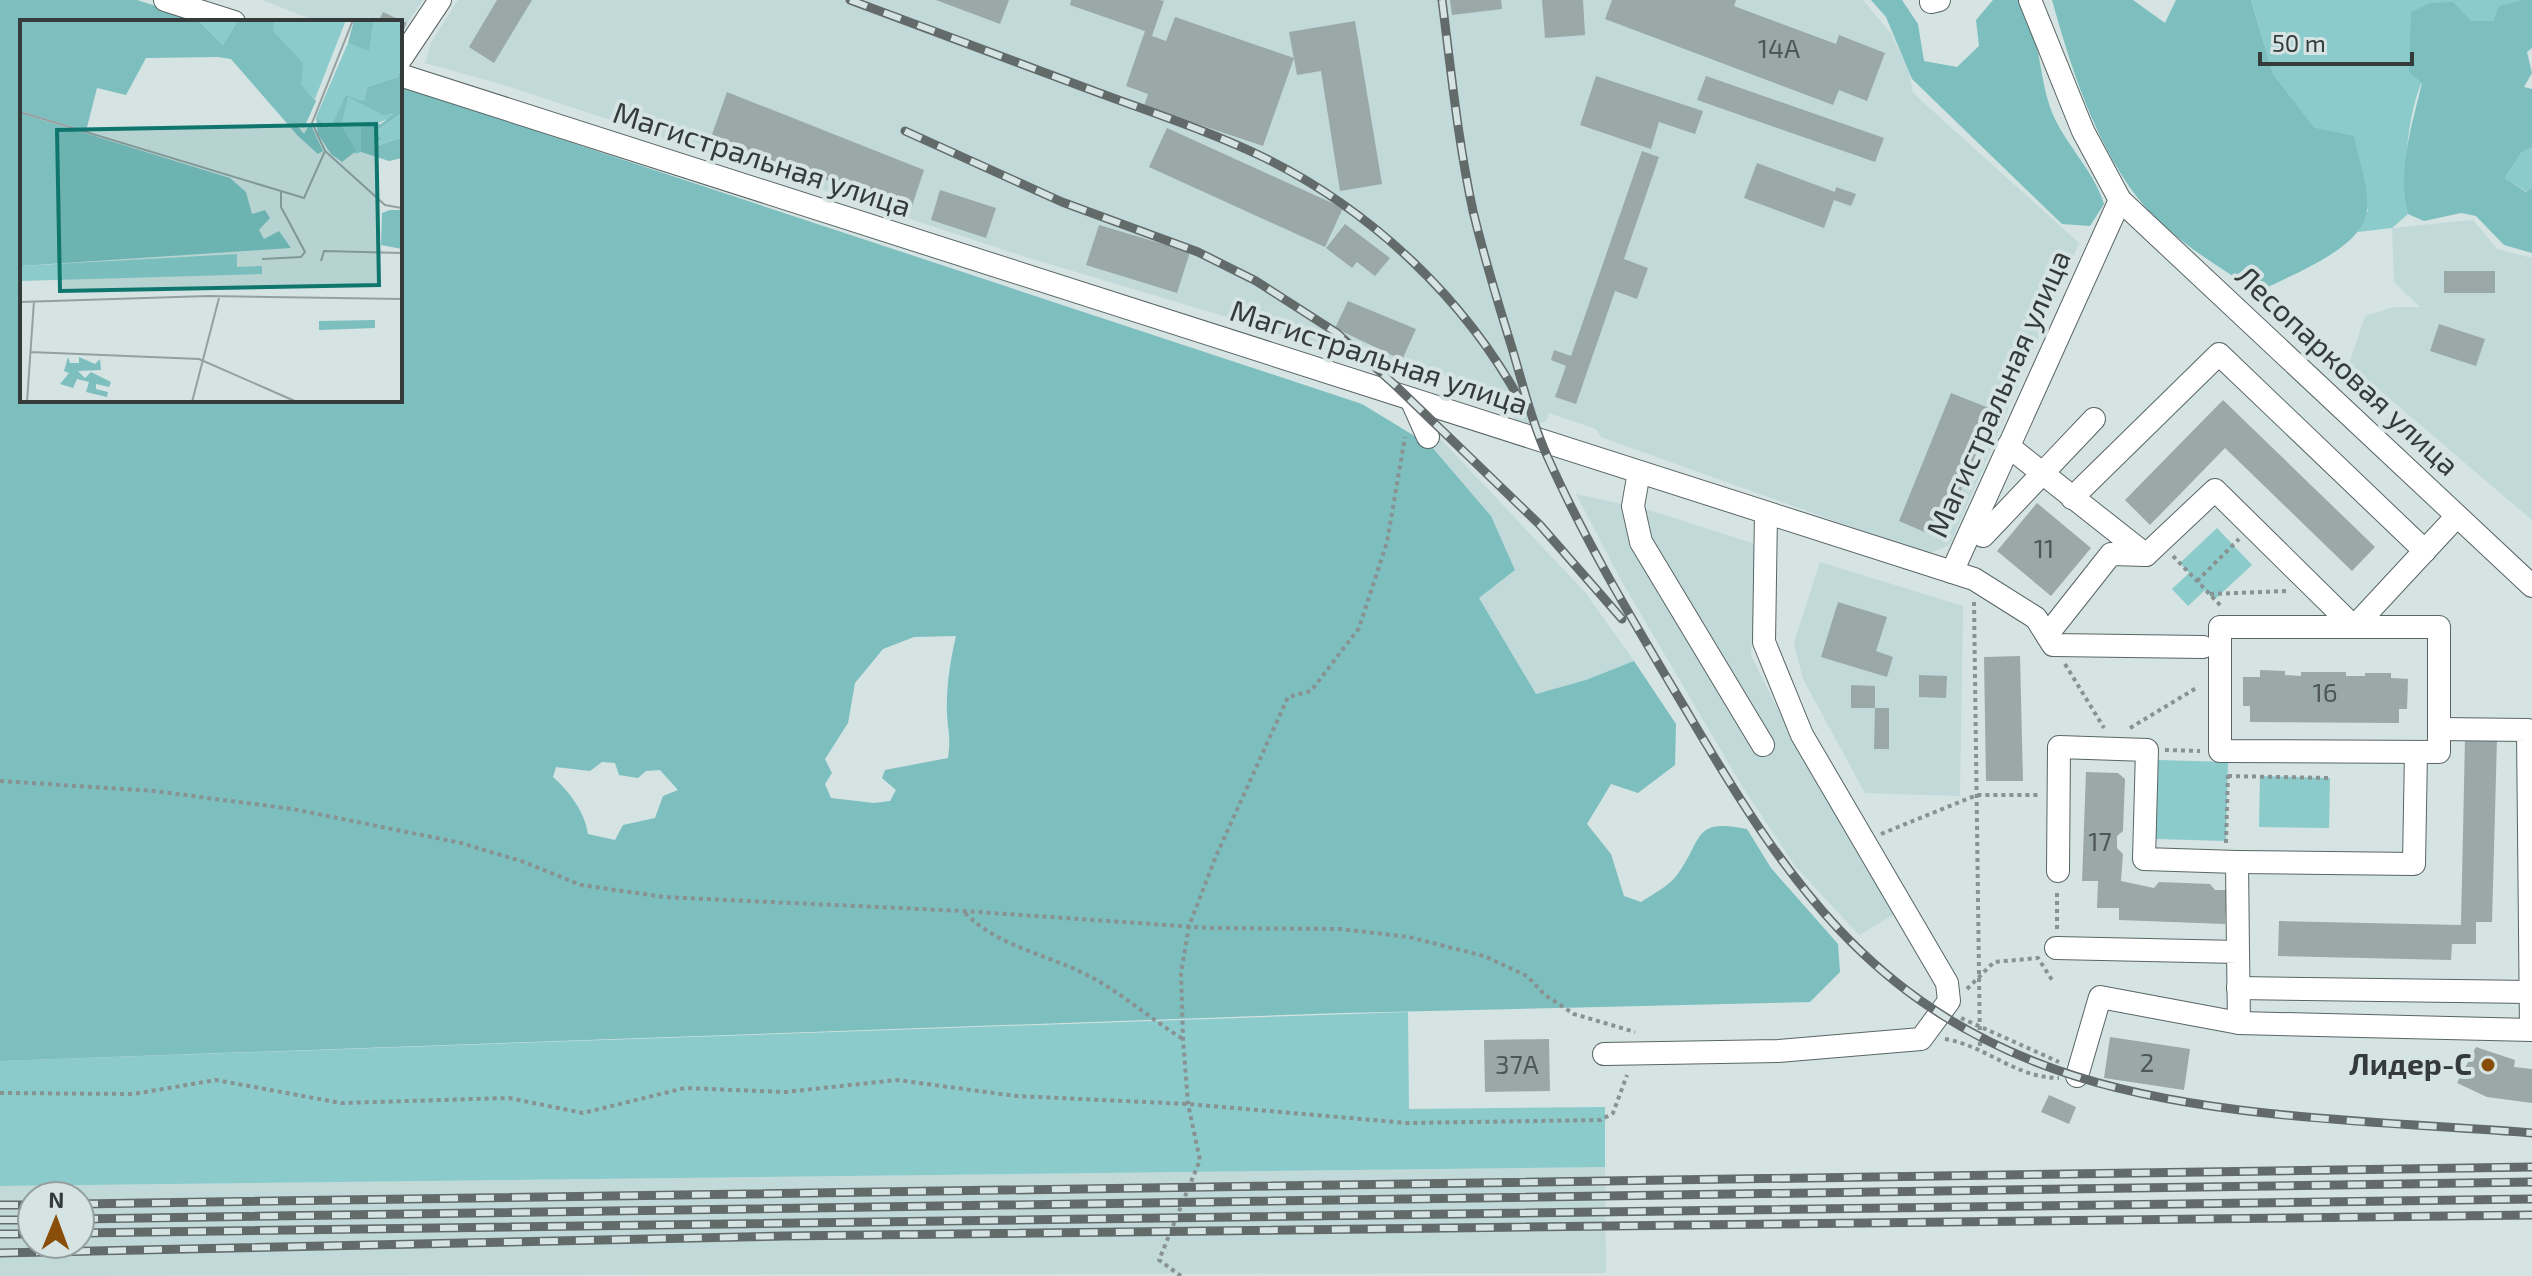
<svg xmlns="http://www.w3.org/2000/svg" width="2532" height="1276" font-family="'Exo 2',sans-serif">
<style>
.built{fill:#c2d9d9;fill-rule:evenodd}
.green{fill:#8ccbcb}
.forest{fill:#7dbebf;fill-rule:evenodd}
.building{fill:#9ba8a8}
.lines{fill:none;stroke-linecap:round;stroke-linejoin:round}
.minor-casing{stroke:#596565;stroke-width:24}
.path{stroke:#889292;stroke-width:4;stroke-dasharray:4 4;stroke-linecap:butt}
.minor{stroke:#fff;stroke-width:22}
.rail-casing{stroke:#626a6a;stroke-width:9}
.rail{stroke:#d5e3e3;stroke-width:6;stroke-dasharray:18;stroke-linecap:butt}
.poi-dot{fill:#884d09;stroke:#d5e3e3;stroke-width:3}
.labels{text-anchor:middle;stroke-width:8;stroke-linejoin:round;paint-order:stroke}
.number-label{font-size:26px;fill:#4e5656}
.street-label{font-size:30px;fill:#353a3a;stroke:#d5e3e3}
.poi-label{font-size:30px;font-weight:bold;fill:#353a3a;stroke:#d5e3e3;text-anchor:end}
.inset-road{fill:none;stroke:#959f9f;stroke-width:2}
.view{fill:#0f766e;fill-opacity:0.15;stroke:#0f766e;stroke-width:4}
.inset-edge{fill:none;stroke:#353a3a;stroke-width:4}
</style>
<rect width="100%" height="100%" fill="#d5e3e3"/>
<g class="built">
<polygon points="262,0 423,0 407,23 383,12 378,22 319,22"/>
<polygon points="458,0 1863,0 1892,35 1909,72 1913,93 2079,243 1950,545 1927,554 1601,437 1596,429 1549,413 1546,421 1525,429 1488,391 1415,365 1397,368 1365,346 1356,361 1254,325 1029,258 504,85 425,63 432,41"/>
<polygon points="2473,220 2497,249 2532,258 2532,520 2349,364 2365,316 2394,307 2420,307 2394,282 2392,228"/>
<polygon points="1433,431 1584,591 1634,661 1586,680 1536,694 1479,598 1515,570 1491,516 1431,446"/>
<polygon points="1576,494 1649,510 1758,545 1751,655 1792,739 1898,912 1859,935 1795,866 1742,786 1622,582"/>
<polygon points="1820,562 1963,606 1960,796 1865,793 1803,679 1794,643"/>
<path d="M 1605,1167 L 1606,1273 L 0,1276 L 0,1186 ZM 32,1196 L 80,1196 L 80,1244 L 32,1244 Z"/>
</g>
<g class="green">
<path d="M 2251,0 L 2521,0 L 2500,6 L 2493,21 L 2471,21 C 2456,40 2438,59 2424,79 C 2408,104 2401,186 2408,214 L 2392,228 L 2358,232 L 2368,210 L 2315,128 L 2273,74 Z"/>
<polygon points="2532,147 2532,188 2527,192 2505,178 2521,153"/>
<polygon points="2217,528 2252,565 2214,600 2205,590 2188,606 2172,589 2189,573 2180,563"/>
<polygon points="2158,760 2228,762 2226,841 2156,839"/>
<polygon points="2260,776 2330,778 2329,828 2259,827"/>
<polygon points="1408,1012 1409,1109 1605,1107 1605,1167 0,1186 0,1061"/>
</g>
<g class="forest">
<path d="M 0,0 L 137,0 L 206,22 L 22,22 L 22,400 L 400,400 L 400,86 L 1362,404 L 1431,446 L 1491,516 L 1515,570 L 1479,598 L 1536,694 L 1586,680 L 1634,661 L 1676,724 L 1675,765 L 1638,793 L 1611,784 L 1587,824 L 1611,854 L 1624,896 L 1641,902 C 1653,894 1669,886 1677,875 C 1704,838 1692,818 1747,829 L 1771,868 L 1838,944 L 1840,972 L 1810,1002 L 1343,1013 L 0,1061 ZM 956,636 C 950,662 946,688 947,714 C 948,732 951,738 948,758 L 885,770 L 882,778 L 896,790 L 890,801 L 874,803 L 831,798 L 825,784 L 832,773 L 825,759 L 848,723 L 855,683 L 883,649 L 914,637 ZM 602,762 L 615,763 L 619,775 L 638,778 L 646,771 L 660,770 L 678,790 L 663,796 L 655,818 L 623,825 L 615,840 L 588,834 C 585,812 569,791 553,777 L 556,767 L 590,771 Z"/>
<path d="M 1871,0 L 1902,0 L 1918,24 L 1924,61 L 1957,67 L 1979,46 L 1976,20 L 1993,0 L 2019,0 C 2040,30 2038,72 2050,107 C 2062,142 2093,168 2104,204 L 2090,226 L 2062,224 L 1912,79 L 1886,17 Z"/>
<path d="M 2052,0 L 2133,0 L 2165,23 L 2176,0 L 2251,0 L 2273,74 L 2315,128 L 2354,136 C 2358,158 2369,186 2367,209 C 2365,249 2289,275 2258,292 C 2217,266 2167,236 2137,197 C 2094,140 2071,68 2052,0 Z"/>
<path d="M 2521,0 L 2532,0 L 2532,48 L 2527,52 L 2532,73 L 2524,87 L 2532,89 L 2532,147 L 2521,153 L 2505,178 L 2526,192 L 2532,188 L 2532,253 L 2504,245 L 2476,216 L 2461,213 L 2424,221 L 2408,214 C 2397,171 2412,125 2422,83 L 2409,72 L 2411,12 L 2431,3 L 2453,2 L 2471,21 L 2493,21 L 2499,6 Z"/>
</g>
<g class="building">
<polygon points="497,0 532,0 494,63 469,47"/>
<polygon points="936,0 1009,0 1000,24"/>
<polygon points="1071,0 1160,0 1164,1 1152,36 1166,41 1175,17 1294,58 1263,146 1144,106 1148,94 1126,86 1145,31 1070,5"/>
<polygon points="1450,0 1501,0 1502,9 1452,15"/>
<polygon points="1542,0 1583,0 1585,35 1545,38"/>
<polygon points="1612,0 1736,0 1734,6 1836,44 1839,35 1885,53 1867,101 1839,90 1833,105 1605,19"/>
<polygon points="383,12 407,23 400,38 400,22 378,22"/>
<polygon points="1355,21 1382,184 1340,191 1321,71 1297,75 1289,32"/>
<polygon points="1596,76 1703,111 1695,134 1659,122 1651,149 1580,125"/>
<polygon points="1706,76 1884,138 1875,162 1697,100"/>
<polygon points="727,92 924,170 911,209 710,140"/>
<polygon points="1167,128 1343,208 1325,247 1149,167"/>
<polygon points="1642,151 1659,157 1624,259 1648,268 1637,299 1615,291 1576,404 1555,397 1566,366 1551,360 1554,350 1571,356"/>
<polygon points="1757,163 1835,192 1836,187 1856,194 1851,206 1834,200 1824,228 1744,198"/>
<polygon points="940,190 996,208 986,238 931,220"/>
<polygon points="1345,224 1390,258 1375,276 1357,262 1352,268 1326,248"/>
<polygon points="1099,225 1190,252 1177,293 1086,265"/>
<rect x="2444" y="271" width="51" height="22"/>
<polygon points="1348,301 1416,329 1402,360 1335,328"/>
<polygon points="2439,324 2485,339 2476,366 2430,351"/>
<polygon points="1951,393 1994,410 1941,539 1899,521"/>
<polygon points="2223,400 2375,547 2352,571 2225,448 2150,525 2125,500"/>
<polygon points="2037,503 2091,548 2051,596 1997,551"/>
<polygon points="1838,602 1887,617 1876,651 1893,657 1887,677 1821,657"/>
<polygon points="2020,656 2023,781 1986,781 1984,657"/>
<polygon points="2260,670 2285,671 2285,675 2301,676 2301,672 2346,672 2346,676 2365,676 2365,673 2391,673 2391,678 2408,679 2407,709 2399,709 2399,723 2250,722 2250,706 2243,706 2243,677 2260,677"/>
<polygon points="1919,675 1947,676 1946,698 1919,697"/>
<polygon points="1851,685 1875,686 1875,708 1889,708 1889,749 1874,749 1875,708 1851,708"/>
<polygon points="2465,738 2497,739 2492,922 2476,922 2476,944 2452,944 2451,960 2278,956 2279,921 2461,925"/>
<polygon points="2086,772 2118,773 2125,779 2123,831 2117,836 2117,848 2123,854 2121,881 2154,888 2159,882 2210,884 2215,890 2227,890 2225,924 2119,920 2119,908 2097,908 2098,881 2082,881"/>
<polygon points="2110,1037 2190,1049 2184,1090 2104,1078"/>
<polygon points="1549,1039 1550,1091 1485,1092 1484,1040"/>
<polygon points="2476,1047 2515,1060 2514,1067 2532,1069 2532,1103 2487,1097 2457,1083"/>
<polygon points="2049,1095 2076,1107 2069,1124 2041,1112"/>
</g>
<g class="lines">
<defs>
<g id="minor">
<polyline points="165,0 234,22"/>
<polyline points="2030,0 2083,131 2120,200 2532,586"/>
<polyline points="1931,2 1939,0"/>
<polyline points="400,60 440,0"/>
<polyline points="400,75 1974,579 2036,618 2053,645 2203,647"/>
<polyline points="1411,399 1428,437"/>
<polyline points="2008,446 2146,555 2215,490 2354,627 2457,516"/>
<polyline points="1639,472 1633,506 1641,542 1763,745"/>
<polyline points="2072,498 2219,354 2425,551"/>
<polyline points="1983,536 2094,419"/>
<polyline points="1952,572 2120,200"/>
<polygon points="2220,627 2439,627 2439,752 2220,751"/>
<polyline points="2047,635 2111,554 2146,555"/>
<polyline points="2439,729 2528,730 2531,1030"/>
<polyline points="2237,862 2414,864 2416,752"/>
<polyline points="2058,871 2059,747 2147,750 2144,859 2237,862 2238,952"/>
<polyline points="2056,948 2238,952 2239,1023"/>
<polyline points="2238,988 2530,992"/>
<polyline points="1604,1054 1778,1051 1921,1039 1949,1001 1947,983 1802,735 1764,642 1766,513"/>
<polyline points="2077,1076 2100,997 2239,1023 2532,1030"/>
</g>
</defs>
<use href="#minor" class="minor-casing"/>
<g class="path">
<polyline points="2173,556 2222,607"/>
<polyline points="2197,581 2239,539"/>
<polyline points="2210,594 2287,591"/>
<polyline points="1974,602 1980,1049"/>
<polyline points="2065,664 2104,728"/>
<polyline points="2130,728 2198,687"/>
<polyline points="2165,750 2200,751"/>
<polyline points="2228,776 2330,778"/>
<polyline points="0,781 154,791 293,809 461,843 524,862 581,885 664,897 963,911 1210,928 1340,929 1409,937 1484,956 1527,976 1545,995 1574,1014 1635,1032"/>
<polyline points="1881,834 1977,795 2040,795"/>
<polyline points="2226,843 2228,772"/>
<path d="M 965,913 C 1000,948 1048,954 1091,977 C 1123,994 1152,1020 1183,1039"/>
<polyline points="2057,929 2057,890"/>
<polyline points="1967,989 1994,962 2038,958 2054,983"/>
<polyline points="1961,1018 2059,1062"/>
<path d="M 1945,1039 C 1987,1046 2015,1078 2059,1078"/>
<polyline points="0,1093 133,1094 216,1080 341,1103 509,1098 583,1113 685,1088 785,1092 897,1080 1016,1096 1188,1104 1407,1123 1601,1120 1613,1113 1627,1075"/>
<polyline points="1181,1276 1159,1260 1200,1160 1188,1104 1183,1039 1181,973 1189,926 1216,856 1288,697 1311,691 1359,628 1387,542 1405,437"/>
</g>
<use href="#minor" class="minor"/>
<defs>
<g id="rail">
<path d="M 850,0 C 932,30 1013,61 1094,91 C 1150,112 1209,131 1263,157 C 1371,210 1465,298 1522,404"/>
<path d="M 1442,0 C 1451,70 1458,142 1473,211 C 1484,257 1498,303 1512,348 C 1523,385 1532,423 1548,458 C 1588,547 1639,631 1689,715 C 1785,878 1869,1004 2057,1070 C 2199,1120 2382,1121 2532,1133"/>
<polyline points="905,131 1062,202 1198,252 1256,281 1337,333 1396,386 1540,525 1622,619"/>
<polyline points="80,1204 2532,1167"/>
<polyline points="0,1205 32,1205"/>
<polyline points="80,1219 2532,1182"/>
<polyline points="0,1220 32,1220"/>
<polyline points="80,1233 2532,1199"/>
<polyline points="0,1234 32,1234"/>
<polyline points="0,1253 784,1236 2532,1215"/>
</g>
</defs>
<use href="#rail" class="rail-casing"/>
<use href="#rail" class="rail"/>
</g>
<circle class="poi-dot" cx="2488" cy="1065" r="8"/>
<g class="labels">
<g class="number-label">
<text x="1779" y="58">14А</text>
<text x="2044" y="558">11</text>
<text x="2325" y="702">16</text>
<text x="2100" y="851">17</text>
<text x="2147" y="1072">2</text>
<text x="1517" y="1074">37А</text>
</g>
<g class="street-label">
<text transform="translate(762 160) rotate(18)" y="10">Магистральная улица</text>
<text transform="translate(1379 358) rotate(18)" y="10">Магистральная улица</text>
<text transform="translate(2347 371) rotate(43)" y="10">Лесопарковая улица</text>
<text transform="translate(1999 394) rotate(-66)" y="10">Магистральная улица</text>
</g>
<g class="poi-label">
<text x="2472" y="1075">Лидер-С</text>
</g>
</g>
<g transform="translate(20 20)">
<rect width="382" height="382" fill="#d5e3e3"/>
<path d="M 178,0 L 218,0 L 203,25 ZM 254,0 L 326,0 L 295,79 L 280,65 L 252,11 ZM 354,0 L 382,0 L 382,44 L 378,57 L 347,67 L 344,81 L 326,75 L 374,96 L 349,107 L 341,132 L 335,134 L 321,105 L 322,84 L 310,108 L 296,97 L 328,23 L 349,30 ZM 382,93 L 382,117 L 353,127 L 360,121 L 356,111 ZM 217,234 L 217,247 L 242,246 L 242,254 L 0,261 L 0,246 Z" fill="#8ccbcb"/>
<path d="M 0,0 L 178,0 L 203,25 L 218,0 L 254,0 L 253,11 L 283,43 L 281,65 L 296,81 L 284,108 L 277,105 L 284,114 L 290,103 L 303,131 L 298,134 L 278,116 L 211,39 L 198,37 L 126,38 L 106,75 L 77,68 L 66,111 L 0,91 ZM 334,0 L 354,0 L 349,31 L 328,23 ZM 382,44 L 382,93 L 356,111 L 361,119 L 354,127 L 382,117 L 382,138 L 369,141 L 341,132 L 341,106 L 361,104 L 373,94 L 363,95 L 328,77 L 321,105 L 336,131 L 322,142 L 311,134 L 298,114 L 296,97 L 310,108 L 326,75 L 344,81 L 347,67 L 378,57 ZM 0,93 L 210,158 L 226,172 L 232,194 L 245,190 L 250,198 L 239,210 L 244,219 L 259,211 L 271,228 L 0,246 ZM 370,190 L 382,190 L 382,229 L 361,225 L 362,193 ZM 355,300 L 355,308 L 299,310 L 299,301 ZM 48,337 L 50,343 L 59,343 L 59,337 L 75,344 L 80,339 L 81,350 L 58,351 L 65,358 L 71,352 L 91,362 L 89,367 L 76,364 L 76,369 L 88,372 L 87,377 L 66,372 L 69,362 L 57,359 L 53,368 L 40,364 L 49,353 L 44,351 Z" fill="#7dbebf"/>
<path class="inset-road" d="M 333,0 L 292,103 L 305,131 L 365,185 L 382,188M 0,92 L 284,178 L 305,131M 242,239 L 281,237 L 285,232 L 261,187 L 261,171M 301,241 L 304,231 L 382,233M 0,282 L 188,276 L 382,279M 10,332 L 179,339 L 277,382M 7,382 L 14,281M 172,382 L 199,278"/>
<path class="view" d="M 356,104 L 359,265 L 40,271 L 37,110 Z"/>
<rect width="382" height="382" class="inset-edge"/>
</g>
<g transform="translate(56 1220) rotate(1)"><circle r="38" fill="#d5e3e3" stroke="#959f9f" stroke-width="2"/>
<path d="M0-6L14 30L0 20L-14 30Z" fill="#884d09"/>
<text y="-12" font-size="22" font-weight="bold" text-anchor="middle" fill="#353a3a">N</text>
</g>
<path d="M2260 52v12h152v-12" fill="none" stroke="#353a3a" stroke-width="4"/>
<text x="2272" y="52" font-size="24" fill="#353a3a" stroke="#d5e3e3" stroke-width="6" paint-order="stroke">50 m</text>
</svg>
